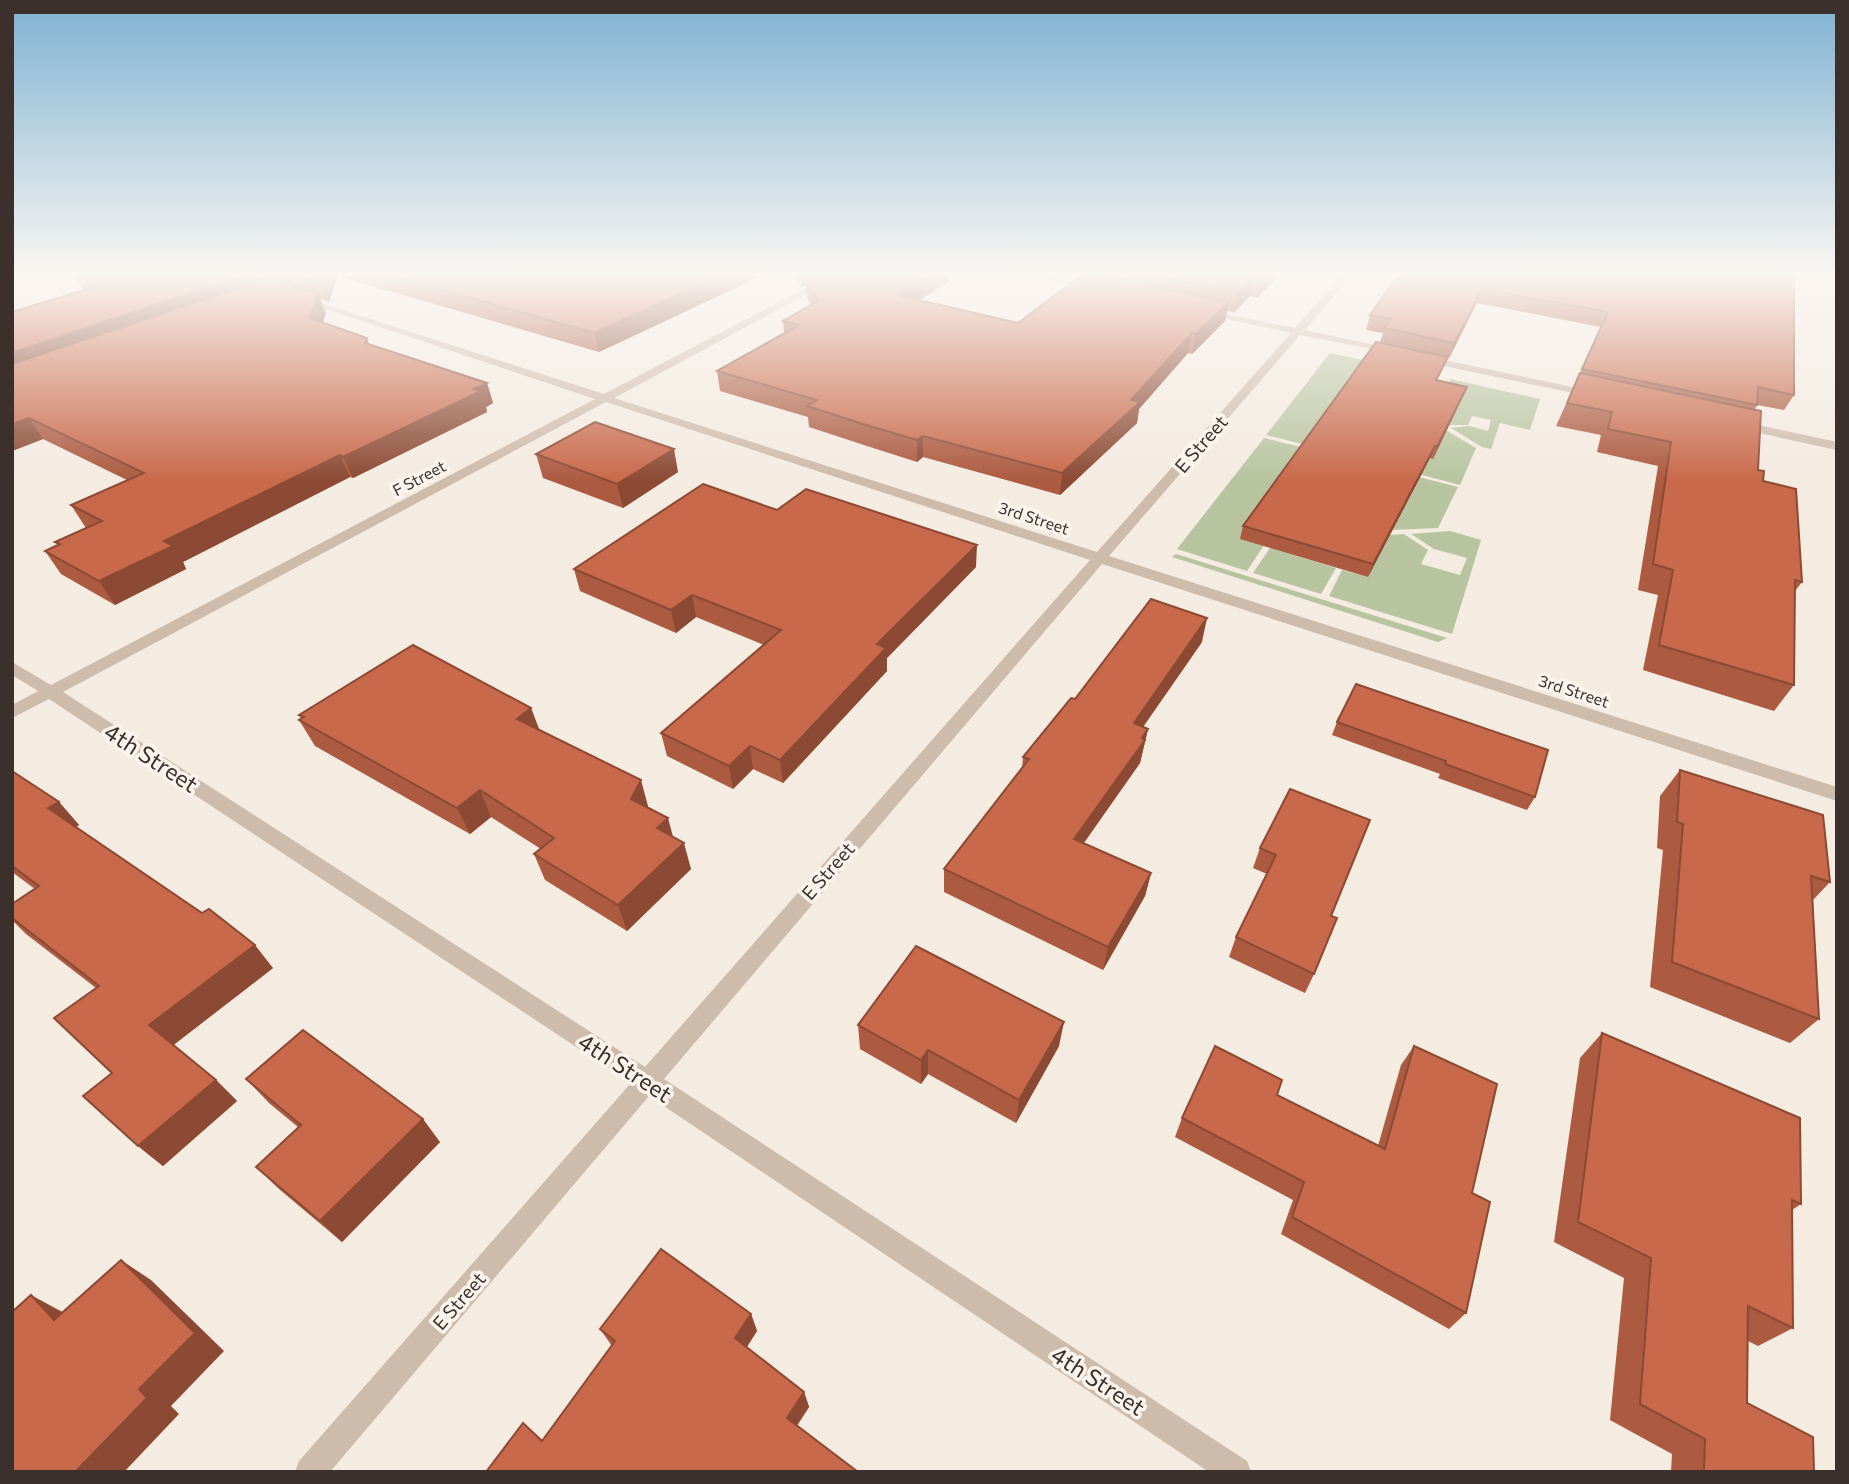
<svg xmlns="http://www.w3.org/2000/svg" width="1849" height="1484" font-family="Commissioner,sans-serif">
<style>
.green{fill:#b8c4a0}
.lines{fill:none;stroke-linecap:round;stroke-linejoin:round}
.street{fill:#cdbbac;fill-rule:evenodd}
.wall{fill:#ac5a40}
.shaded-wall{fill:#8c4a34}
.building{fill:#c8694b;stroke:#8c4a34;stroke-width:2}
.labels{text-anchor:middle;stroke-width:7;stroke-linejoin:round;paint-order:stroke}
.far-street-label{font-size:16px;fill:#3b302b;stroke:#fbf5ee}
.street-label{font-size:19px;fill:#3b302b;stroke:#fbf5ee}
.near-street-label{font-size:23px;fill:#3b302b;stroke:#fbf5ee}
</style>
<rect width="100%" height="100%" fill="#f4ebe1"/>
<g class="green">
<polygon points="1330,353 1385,365 1327,450 1266,435"/>
<polygon points="1450,379 1540,399 1530,430 1500,423 1491,449 1482,447 1451,428 1469,426 1488,431 1491,420 1472,416 1468,425 1447,425 1443,394"/>
<polygon points="1444,429 1476,448 1460,485 1399,469"/>
<polygon points="1264,438 1325,453 1247,571 1177,549"/>
<polygon points="1399,472 1458,487 1438,528 1391,530 1412,493"/>
<polygon points="1450,531 1481,540 1452,634 1329,596 1342,570 1368,577 1389,535 1404,534 1428,550 1421,564 1460,575 1467,558 1434,549 1411,534"/>
<polygon points="1270,548 1336,568 1321,594 1253,573"/>
<polygon points="1176,554 1447,638 1438,642 1172,557"/>
</g>
<g class="lines">
<g class="street">
<path d="M 834,273 L 846,273 L 614,398 L 1097,552 L 1291,333 L 1199,313 L 1199,309 L 1295,328 L 1344,273 L 1354,273 L 1305,330 L 1398,350 L 1398,354 L 1300,335 L 1109,556 L 1837,787 L 1837,801 L 1102,564 L 664,1079 L 1247,1461 L 1251,1472 L 1209,1472 L 649,1096 L 330,1472 L 295,1472 L 299,1461 L 631,1083 L 49,699 L 12,718 L 12,705 L 38,691 L 12,675 L 12,662 L 51,685 L 595,399 L 299,300 L 299,296 L 604,394 ZM 606,402 L 1090,560 L 645,1067 L 63,692 Z"/>
<polygon points="1019,273 1037,273 1098,288 1093,291"/>
<polygon points="1425,356 1596,392 1602,395 1596,398 1421,361 1421,357"/>
<polygon points="1740,421 1837,442 1837,450 1736,428 1734,425"/>
</g>
</g>
<g class="wall">
<polygon points="94,273 767,273 599,352 338,276 329,302 320,299 326,313 323,323 367,338 369,344 487,383 493,403 486,407 487,412 353,478 350,477 183,562 186,569 115,605 61,574 45,551 58,545 55,542 86,528 71,505 127,480 43,439 12,451 12,312 83,290 77,278"/>
<polygon points="794,273 949,273 949,281 919,300 1018,323 1096,273 1282,273 1257,298 1250,296 1234,312 1227,311 1225,321 1192,354 1188,353 1139,409 1137,423 1060,495 923,457 917,462 867,446 809,427 808,417 720,391 717,371 784,333 783,321 811,305 807,297 806,285 802,287"/>
<polygon points="1400,273 1794,273 1794,395 1784,410 1757,405 1755,409 1758,470 1802,582 1795,591 1794,685 1774,711 1643,670 1658,595 1638,590 1658,466 1597,452 1601,435 1556,426 1601,327 1477,303 1449,358 1448,357 1437,380 1467,387 1462,398 1433,459 1430,458 1368,577 1240,539 1243,526 1380,343 1383,333 1366,330 1370,315"/>
<polygon points="536,454 678,472 623,508 543,478"/>
<polygon points="777,510 976,567 887,658 887,671 783,783 753,769 733,789 667,756 661,733 764,645 696,617 676,633 580,591 574,569"/>
<polygon points="1202,642 1143,727 1148,729 1140,763 1084,843 1151,873 1145,896 1103,970 944,892 944,869 1022,768 1023,757 1075,699"/>
<polygon points="1356,684 1535,797 1527,810 1438,778 1440,774 1332,735 1337,722"/>
<polygon points="531,708 539,730 648,806 647,807 673,837 691,869 627,931 545,880 534,854 541,849 491,817 470,834 315,746 299,720 301,719 299,715"/>
<polygon points="1680,770 1830,882 1813,900 1819,1019 1790,1043 1650,987 1663,850 1657,848 1660,796"/>
<polygon points="12,771 59,802 79,825 76,827 273,968 173,1045 216,1080 237,1101 163,1166 138,1146 112,1073 96,988 26,934 12,920 12,904 35,889 12,872"/>
<polygon points="1290,789 1331,916 1314,974 1305,993 1229,957 1236,937 1267,874 1253,868 1260,848"/>
<polygon points="858,1025 1059,1046 1016,1123 928,1074 921,1084 860,1049"/>
<polygon points="1602,1033 1801,1204 1792,1210 1793,1328 1758,1346 1748,1341 1747,1403 1814,1472 1671,1472 1672,1454 1610,1420 1624,1278 1554,1242 1580,1058"/>
<polygon points="1414,1046 1472,1193 1466,1313 1449,1329 1281,1234 1293,1200 1175,1137 1182,1118 1277,1095 1378,1146 1401,1065"/>
<polygon points="246,1079 440,1142 342,1242 279,1189 256,1167 298,1127 269,1103"/>
<polygon points="751,1314 757,1331 746,1347 804,1392 809,1407 797,1426 542,1441 612,1346 600,1329"/>
</g>
<g class="shaded-wall">
<polygon points="252,273 260,291 12,378 12,353"/>
<polygon points="271,273 286,273 290,282 276,285"/>
<polygon points="326,273 337,273 338,276 329,302 322,284"/>
<polygon points="726,273 767,273 599,352 594,333"/>
<polygon points="800,273 828,273 805,279 806,285 802,287"/>
<polygon points="933,273 949,273 949,281 898,314 897,295"/>
<polygon points="1268,273 1282,273 1257,298 1261,279"/>
<polygon points="1254,277 1250,296 1234,312 1238,293"/>
<polygon points="1482,289 1477,303 1449,358 1454,343"/>
<polygon points="318,294 326,313 318,337 310,318"/>
<polygon points="1229,302 1225,321 1192,354 1196,334"/>
<polygon points="1192,333 1188,353 1139,409 1137,423 1060,495 1062,473"/>
<polygon points="487,383 493,403 486,407 487,412 353,478 343,457"/>
<polygon points="1467,387 1462,398 1433,459 1437,447"/>
<polygon points="29,418 43,439 12,451 12,424"/>
<polygon points="923,436 923,457 917,462 917,440"/>
<polygon points="1435,446 1430,458 1368,577 1373,564"/>
<polygon points="674,449 678,472 623,508 617,484"/>
<polygon points="340,455 350,477 183,562 186,569 115,605 99,581 164,541"/>
<polygon points="977,545 976,567 887,658 887,671 783,783 780,760 877,644"/>
<polygon points="692,595 696,617 676,633 671,610"/>
<polygon points="1207,618 1202,642 1129,747 1134,723"/>
<polygon points="531,708 541,734 517,719"/>
<polygon points="1148,729 1140,763 1070,862 1074,839"/>
<polygon points="750,746 753,769 733,789 729,766"/>
<polygon points="641,780 648,806 638,825 631,799"/>
<polygon points="480,790 491,817 470,834 457,808"/>
<polygon points="59,802 79,825 69,832 48,808"/>
<polygon points="668,818 675,844 657,828"/>
<polygon points="684,843 691,869 627,931 618,905"/>
<polygon points="1151,873 1145,896 1103,970 1108,947"/>
<polygon points="255,945 273,968 171,1047 149,1025"/>
<polygon points="1064,1022 1059,1046 1016,1123 1019,1100"/>
<polygon points="928,1050 928,1074 921,1084 921,1060"/>
<polygon points="216,1080 237,1101 163,1166 138,1146"/>
<polygon points="423,1119 440,1142 342,1242 320,1221"/>
<polygon points="121,1260 151,1280 224,1351 171,1406 179,1414 124,1472 75,1472 139,1389"/>
<polygon points="31,1295 66,1314 54,1320"/>
<polygon points="751,1314 757,1331 742,1355 735,1338"/>
<polygon points="804,1392 809,1407 792,1432 787,1418"/>
</g>
<g class="building">
<polygon points="94,273 251,273 12,353 12,312 97,286 77,278"/>
<polygon points="288,273 326,273 322,284"/>
<polygon points="383,273 726,273 594,333"/>
<polygon points="816,273 933,273 897,295 1018,323 1085,273 1092,273 1229,302 1196,334 1192,333 1131,400 1140,402 1062,473 923,436 917,440 866,425 807,406 817,400 717,371 799,325 783,321 818,301 805,279"/>
<polygon points="1140,273 1267,273 1261,279 1254,277 1238,293"/>
<polygon points="1400,273 1794,273 1794,395 1758,387 1757,405 1582,369 1608,312 1482,289 1454,343 1384,328 1391,319 1370,315"/>
<polygon points="269,278 318,294 310,318 367,338 365,343 487,383 474,389 481,391 343,457 340,455 164,541 173,546 99,581 45,551 60,544 55,542 102,521 71,505 144,473 29,418 12,424 12,364"/>
<polygon points="1376,342 1448,357 1436,380 1467,387 1437,447 1435,446 1373,564 1243,526"/>
<polygon points="1580,373 1761,411 1758,470 1764,471 1763,481 1796,489 1802,582 1795,580 1794,685 1659,645 1673,570 1653,564 1671,442 1608,429 1612,412 1567,403"/>
<polygon points="595,422 674,449 617,484 536,454"/>
<polygon points="703,484 777,510 806,489 977,545 877,644 886,648 780,760 750,746 729,766 661,733 781,630 692,595 671,610 574,569"/>
<polygon points="1151,599 1207,618 1134,723 1148,729 1142,738 1145,740 1074,839 1151,873 1108,947 944,869 1029,759 1023,757 1071,698 1075,699"/>
<polygon points="413,645 531,708 517,719 641,780 631,799 668,818 657,828 684,843 618,905 534,854 554,838 480,790 457,808 299,720 304,717 299,715"/>
<polygon points="1356,684 1548,750 1535,797 1445,764 1446,761 1337,722"/>
<polygon points="1680,770 1823,815 1830,882 1811,876 1819,1019 1672,962 1683,824 1677,822"/>
<polygon points="12,771 59,802 48,808 202,913 209,909 255,945 149,1025 216,1080 138,1146 83,1096 112,1073 54,1018 99,986 12,918 12,904 39,886 12,866"/>
<polygon points="1290,789 1370,820 1331,916 1337,918 1314,974 1236,937 1276,855 1260,848"/>
<polygon points="916,946 1064,1022 1019,1100 928,1050 921,1060 858,1025"/>
<polygon points="303,1030 423,1119 320,1221 256,1167 301,1125 246,1079"/>
<polygon points="1602,1033 1800,1118 1801,1204 1792,1200 1793,1328 1748,1306 1747,1403 1813,1437 1814,1472 1704,1472 1705,1439 1640,1404 1651,1258 1578,1222"/>
<polygon points="1215,1046 1282,1080 1277,1095 1385,1149 1414,1046 1497,1084 1472,1193 1490,1202 1466,1313 1292,1217 1304,1182 1182,1118"/>
<polygon points="661,1249 751,1314 735,1338 804,1392 787,1418 858,1472 486,1472 523,1423 542,1441 615,1341 600,1329"/>
<polygon points="121,1260 195,1333 139,1389 147,1398 75,1472 42,1472 41,1471 40,1472 12,1472 12,1312 31,1295 54,1320"/>
</g>
<linearGradient id="sky" x2="0" y2="1"><stop stop-color="#7eb2d2"/><stop offset="0.57" stop-color="#faf6f2"/><stop offset="1" stop-color="#faf6f2" stop-opacity="0"/></linearGradient>
<rect width="1849" height="481" fill="url(#sky)"/>
<g class="labels">
<g class="far-street-label">
<text transform="translate(419 478) rotate(-28)" y="6">F Street</text>
<text transform="translate(1034 518) rotate(18)" y="6">3rd Street</text>
<text transform="translate(1574 691) rotate(18)" y="6">3rd Street</text>
</g>
<g class="street-label">
<text transform="translate(1201 444) rotate(-49)" y="7">E Street</text>
<text transform="translate(828 871) rotate(-49)" y="7">E Street</text>
<text transform="translate(459 1301) rotate(-49)" y="7">E Street</text>
</g>
<g class="near-street-label">
<text transform="translate(151 758) rotate(33)" y="8">4th Street</text>
<text transform="translate(625 1068) rotate(33)" y="8">4th Street</text>
<text transform="translate(1098 1381) rotate(33)" y="8">4th Street</text>
</g>
</g>
<rect width="1849" height="1484" fill="none" stroke="#3b302b" stroke-width="28"/>
</svg>
